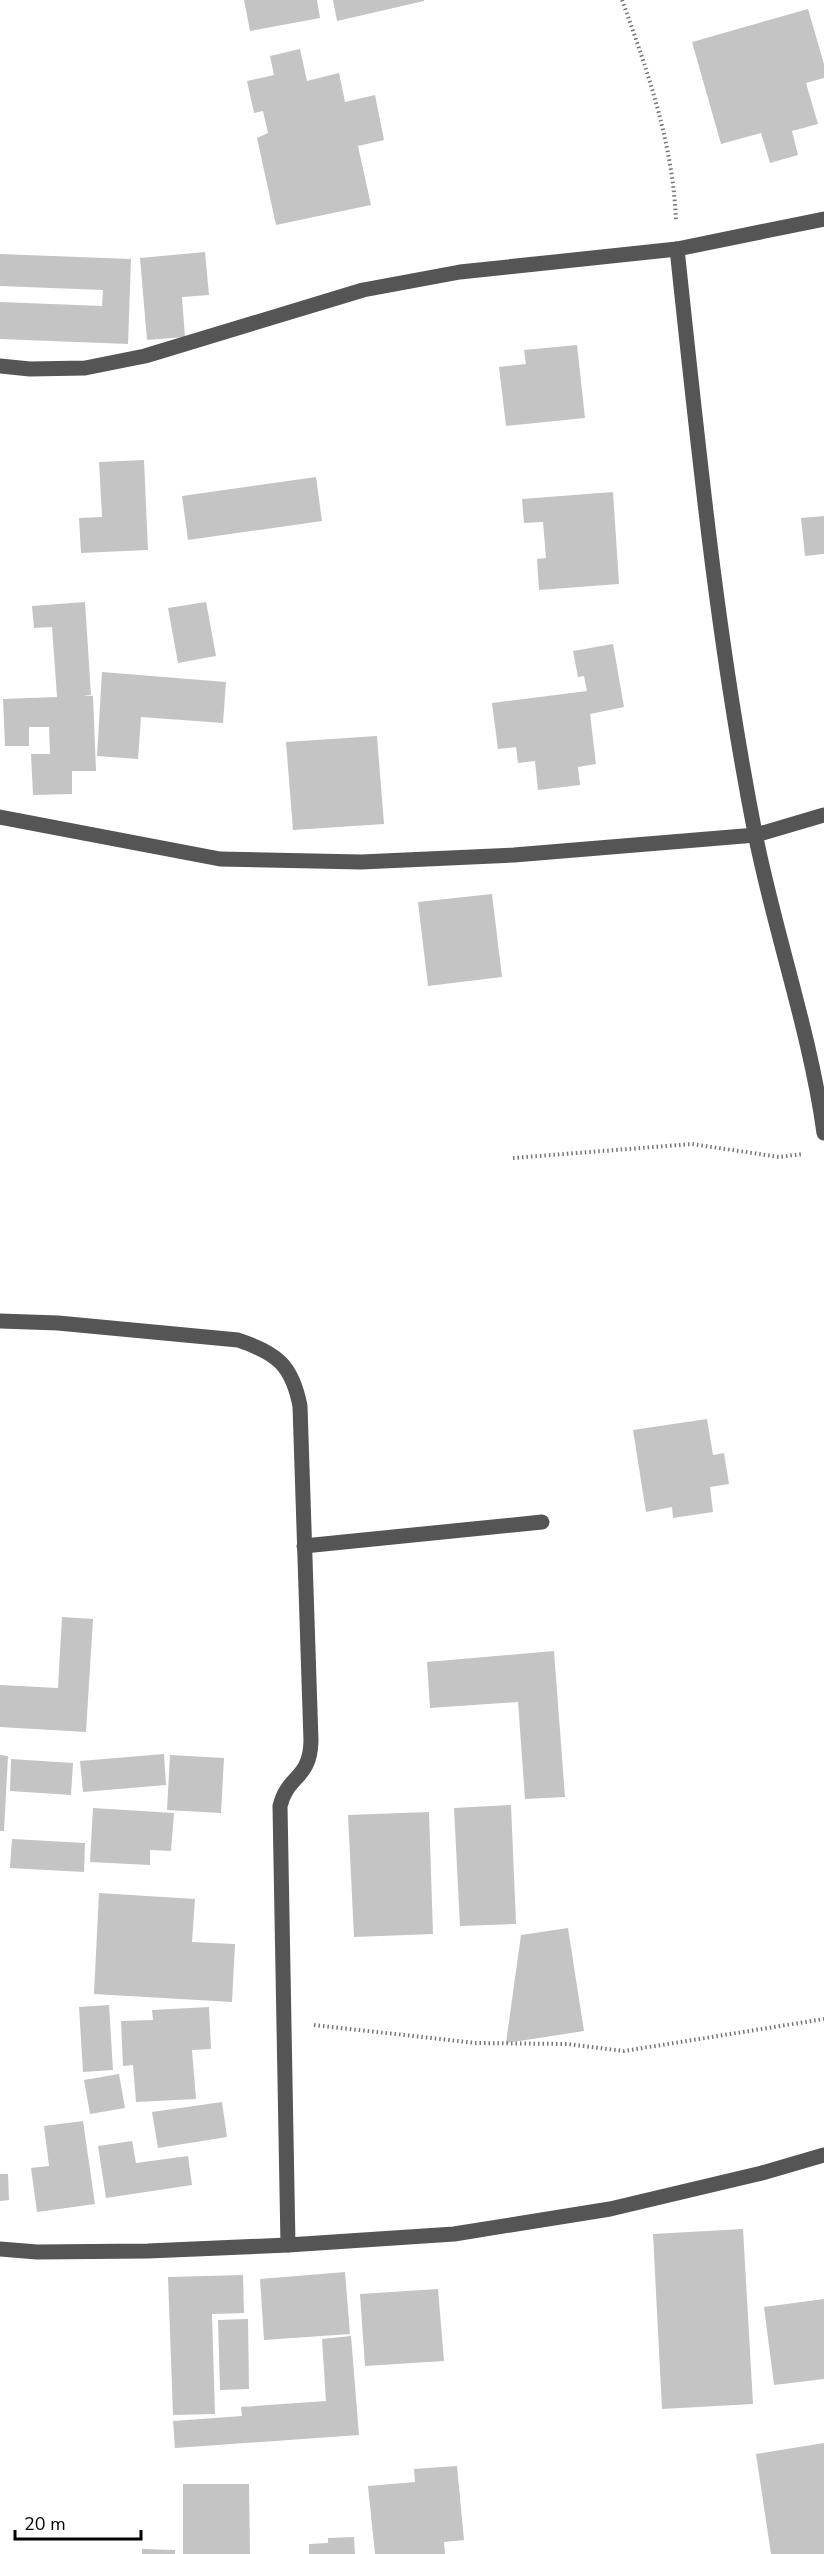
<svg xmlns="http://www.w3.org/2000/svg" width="824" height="2554" font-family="'Nunito Sans',sans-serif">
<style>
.building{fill:#c4c4c4}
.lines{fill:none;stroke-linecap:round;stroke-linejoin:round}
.path{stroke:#777;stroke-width:4;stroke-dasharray:1.5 3;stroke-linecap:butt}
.minor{stroke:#555;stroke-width:15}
</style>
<rect width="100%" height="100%" fill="#fff"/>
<g class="building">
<polygon points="244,0 317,0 320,18 250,31"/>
<polygon points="333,0 424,0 424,1 337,21"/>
<polygon points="808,9 824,64 824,78 806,83 818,124 792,131 798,155 770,163 761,133 721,144 692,42"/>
<polygon points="300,49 307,81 339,73 345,102 375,95 384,140 358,146 371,205 276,225 257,138 268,133 263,111 254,113 247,81 274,75 270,56"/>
<polygon points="205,252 209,295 182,297 185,337 147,340 140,258"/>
<polygon points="0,254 131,259 128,344 0,339 0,302 102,306 103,290 0,286"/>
<polygon points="577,345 585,418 506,426 499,367 526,364 524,350"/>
<polygon points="144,460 148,550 81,553 79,518 102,517 99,462"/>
<polygon points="316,477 322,521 188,540 182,496"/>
<polygon points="613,492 619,584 539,590 537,559 546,558 543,522 524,523 522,499"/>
<polygon points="824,516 824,554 805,556 801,518"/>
<polygon points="85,602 91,695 83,696 93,696 96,771 72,771 72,794 33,795 31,754 50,754 49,727 29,727 29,746 5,746 3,699 57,697 52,627 34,628 32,606"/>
<polygon points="206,602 216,656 178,663 168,608"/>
<polygon points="613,644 624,707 590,714 596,764 578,767 580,785 538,790 535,761 518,763 516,747 498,749 492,703 587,691 584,676 578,677 573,651"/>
<polygon points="102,672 226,682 223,723 141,717 138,759 97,756"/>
<polygon points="377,736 384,824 293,830 286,742"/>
<polygon points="492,894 502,977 428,986 418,902"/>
<polygon points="707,1419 713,1455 724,1453 729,1484 710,1487 713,1512 673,1518 672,1507 646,1512 633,1430"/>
<polygon points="62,1617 93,1619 86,1732 0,1727 0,1685 58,1688"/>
<polygon points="554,1651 565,1797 525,1799 518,1702 430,1708 427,1662"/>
<polygon points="164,1754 166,1785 83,1792 80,1761"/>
<polygon points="0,1755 8,1756 4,1831 0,1831"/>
<polygon points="170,1755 224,1758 221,1813 167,1810"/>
<polygon points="11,1759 73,1763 71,1795 10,1791"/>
<polygon points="511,1805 516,1924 460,1926 454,1808"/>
<polygon points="93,1808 174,1813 171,1851 150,1850 150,1865 90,1862"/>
<polygon points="429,1812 433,1934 354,1937 348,1815"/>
<polygon points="12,1839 85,1843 84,1872 10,1868"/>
<polygon points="99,1893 195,1899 192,1942 235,1944 232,2002 94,1994"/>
<polygon points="568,1928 584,2031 506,2043 521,1935"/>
<polygon points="109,2005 113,2070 83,2072 79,2007"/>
<polygon points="209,2007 211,2049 192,2050 196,2099 136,2102 133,2065 123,2066 121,2021 153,2020 152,2010"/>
<polygon points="119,2074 125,2108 90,2114 84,2080"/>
<polygon points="222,2102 227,2137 158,2148 152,2112"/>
<polygon points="83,2121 95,2204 37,2212 31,2168 49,2166 44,2126"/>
<polygon points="132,2141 136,2163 188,2156 192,2185 106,2198 98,2146"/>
<polygon points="0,2174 8,2174 9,2200 0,2201"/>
<polygon points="743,2229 753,2404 662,2409 653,2234"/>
<polygon points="345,2272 350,2334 264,2340 260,2279"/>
<polygon points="243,2275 244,2313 212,2314 215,2414 173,2415 168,2277"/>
<polygon points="438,2289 444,2361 365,2366 360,2294"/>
<polygon points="824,2299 824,2379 774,2385 764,2307"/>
<polygon points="248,2319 249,2389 220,2390 218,2320"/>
<polygon points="351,2336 359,2435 175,2448 173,2421 242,2416 241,2407 326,2401 322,2339"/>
<polygon points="824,2443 824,2554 771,2554 756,2454"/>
<polygon points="457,2466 464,2540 444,2542 445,2554 375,2554 368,2486 415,2482 414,2469"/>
<polygon points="183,2484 249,2484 250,2554 183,2554"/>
<polygon points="354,2537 355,2554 309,2554 309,2544 328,2543 328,2538"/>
<polygon points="142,2549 175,2550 175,2554 142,2554"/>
</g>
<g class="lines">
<g class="path">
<path d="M 622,0 C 648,72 673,144 676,221"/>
<polyline points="513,1158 692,1144 779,1157 803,1154"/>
<polyline points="314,2025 476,2043 567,2044 624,2051 824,2019"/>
</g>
<g class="minor">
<path d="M 677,249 C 698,444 717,640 755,833 C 775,934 810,1031 824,1133"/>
<polyline points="0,366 30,369 85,368 145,356 363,290 460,272 677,249 824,219"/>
<polyline points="0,817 220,859 361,862 514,855 756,835 824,815"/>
<path d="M 0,1321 L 58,1323 L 238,1340 C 277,1353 292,1365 300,1406 L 311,1741 C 310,1780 288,1774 280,1806 L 288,2245"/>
<polyline points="304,1546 542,1522"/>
<polyline points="0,2249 37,2252 148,2251 288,2245 454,2234 610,2209 762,2173 824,2155"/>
</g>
</g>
<path d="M15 2530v9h126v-9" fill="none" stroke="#000000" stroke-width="3"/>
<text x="24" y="2530" font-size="18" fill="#000000" stroke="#ffffff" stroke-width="4.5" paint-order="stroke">20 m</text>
</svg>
